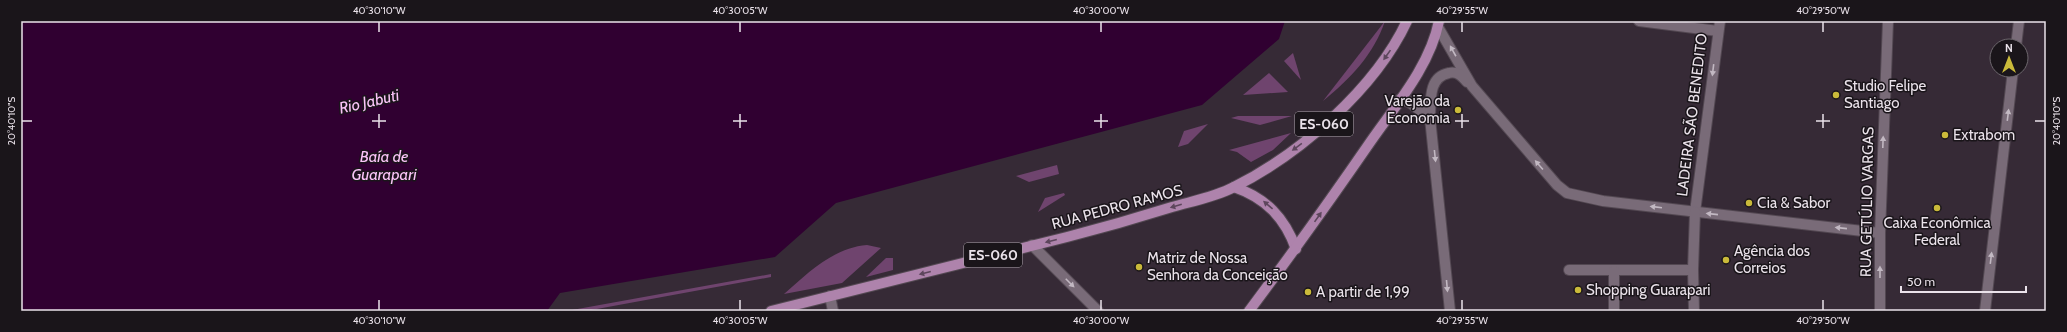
<svg xmlns="http://www.w3.org/2000/svg" width="2067" height="332" font-family="Cabin,sans-serif">
<style>
.green{fill:#6f446e}
.water{fill:#300031}
.lines{fill:none;stroke-linecap:round;stroke-linejoin:round}
.street-casing{stroke:#534852;stroke-width:12}
.secondary-casing{stroke:#534852;stroke-width:12}
.primary-casing{stroke:#534852;stroke-width:12}
.street{stroke:#796b78;stroke-width:10}
.secondary{stroke:#796b78;stroke-width:10}
.primary{stroke:#ae83ac;stroke-width:10}
.oneway{fill:#c2b8c2}
.oneway2{fill:#5d465c}
.ticks{fill:none;stroke:#eae2ea;stroke-width:1.5}
.poi-dot{fill:#caba3a;stroke:#1a151a;stroke-width:1.5}
.labels{text-anchor:middle;stroke-width:3;stroke-linejoin:round;paint-order:stroke}
.shield{fill:#1a151a;stroke:#aca4ac;stroke-width:1}
.shield-label{font-size:14px;font-weight:bold;fill:#eae2ea}
.poi-label{font-size:15px;fill:#eae2ea;stroke:#1a151a;text-anchor:start}
.street-label{font-size:15px;fill:#eae2ea;stroke:#1a151a}
.water-label{font-size:16px;font-style:italic;fill:#fbc4f9;stroke:#1a151a}
.neatline{fill:none;stroke:#eae2ea;stroke-width:1.5}
.ticks-label{font-size:10px;text-anchor:middle;fill:#eae2ea}
</style>
<rect width="100%" height="100%" fill="#362a36"/>
<g class="green">
<path d="M 1385,21 C 1374,54 1350,79 1323,101 Z"/>
<polygon points="1293,53 1301,80 1284,61"/>
<polygon points="1269,73 1288,92 1243,95"/>
<polygon points="1238,116 1292,116 1260,125 1231,118"/>
<polygon points="1208,124 1188,144 1178,147 1184,131"/>
<polygon points="1291,133 1273,150 1251,162 1237,152 1229,150"/>
<polygon points="1057,165 1059,174 1029,182 1016,176"/>
<polygon points="1064,193 1065,195 1038,212 1045,198"/>
<path d="M 867,245 L 881,248 L 842,283 L 784,294 C 809,272 833,248 867,245 Z"/>
<polygon points="886,258 893,258 893,270 866,277"/>
<polygon points="771,274 771,277 586,311 572,310"/>
</g>
<polygon class="water" points="21,21 1285,21 1279,39 1202,105 836,203 775,257 560,293 547,311 21,311"/>
<g class="lines">
<defs>
<g id="street">
<polyline points="1639,21 1718,31"/>
<polyline points="1695,212 1720,21"/>
<polyline points="1032,245 1098,311"/>
<polyline points="1569,270 1693,270"/>
<polyline points="830,296 833,311"/>
<polyline points="1614,311 1614,271"/>
</g>
<g id="secondary">
<polyline points="1438,27 1472,86 1557,185 1567,193 1603,201 1880,233"/>
<polyline points="2016,46 2019,21"/>
<polyline points="1400,99 1409,102 1430,118"/>
<path d="M 1450,311 L 1430,118 C 1431,101 1428,77 1449,73 C 1457,71 1462,76 1467,82"/>
<polyline points="1694,311 1693,270 1695,212"/>
<polyline points="1880,311 1880,233 1888,21"/>
<polyline points="1985,311 2013,70"/>
</g>
<g id="primary">
<path d="M 1234,187 C 1266,198 1285,218 1296,249"/>
<path d="M 771,311 C 870,286 968,262 1067,237 C 1102,228 1137,218 1172,207 C 1193,201 1215,197 1234,187 C 1300,154 1375,89 1407,21"/>
<path d="M 1249,311 C 1291,255 1331,199 1371,141 C 1396,105 1430,66 1439,21"/>
</g>
</defs>
<use href="#street" class="street-casing"/>
<use href="#secondary" class="secondary-casing"/>
<use href="#primary" class="primary-casing"/>
<use href="#street" class="street"/>
<use href="#secondary" class="secondary"/>
<use href="#primary" class="primary"/>
</g>
<defs><path id="oneway-solid" d="M-6-.8H1V-3.2L6.5 0L1 3.2V.8H-6Z"/></defs>
<g class="oneway">
<use href="#oneway-solid" transform="translate(1453 51) rotate(-119)"/>
<use href="#oneway-solid" transform="translate(1713 70) rotate(97)"/>
<use href="#oneway-solid" transform="translate(2008 115) rotate(-83)"/>
<use href="#oneway-solid" transform="translate(1883 142) rotate(-88)"/>
<use href="#oneway-solid" transform="translate(1435 156) rotate(84)"/>
<use href="#oneway-solid" transform="translate(1539 165) rotate(-131)"/>
<use href="#oneway-solid" transform="translate(1656 207) rotate(-173)"/>
<use href="#oneway-solid" transform="translate(1712 214) rotate(-174)"/>
<use href="#oneway-solid" transform="translate(1841 228) rotate(-174)"/>
<use href="#oneway-solid" transform="translate(1991 258) rotate(-83)"/>
<use href="#oneway-solid" transform="translate(1880 272) rotate(-90)"/>
<use href="#oneway-solid" transform="translate(1070 283) rotate(45)"/>
<use href="#oneway-solid" transform="translate(1447 286) rotate(85)"/>
</g>
<g class="oneway2">
<use href="#oneway-solid" transform="translate(1387 55) rotate(125)"/>
<use href="#oneway-solid" transform="translate(1297 147) rotate(144)"/>
<use href="#oneway-solid" transform="translate(1268 205) rotate(-140)"/>
<use href="#oneway-solid" transform="translate(1176 206) rotate(164)"/>
<use href="#oneway-solid" transform="translate(1318 217) rotate(-55)"/>
<use href="#oneway-solid" transform="translate(1051 241) rotate(166)"/>
<use href="#oneway-solid" transform="translate(925 273) rotate(166)"/>
</g>
<path class="ticks" d="M 379,22 L 379,32M 740,22 L 740,32M 1101,22 L 1101,32M 1462,22 L 1462,32M 1823,22 L 1823,32M 379,114 L 379,128M 740,114 L 740,128M 1101,114 L 1101,128M 1462,114 L 1462,128M 1823,114 L 1823,128M 22,121 L 32,121M 372,121 L 386,121M 733,121 L 747,121M 1094,121 L 1108,121M 1455,121 L 1469,121M 1816,121 L 1830,121M 2035,121 L 2045,121M 379,300 L 379,310M 740,300 L 740,310M 1101,300 L 1101,310M 1462,300 L 1462,310M 1823,300 L 1823,310"/>
<g class="poi-dot">
<circle cx="1836" cy="95" r="4"/>
<circle cx="1458" cy="110" r="4"/>
<circle cx="1945" cy="135" r="4"/>
<circle cx="1749" cy="203" r="4"/>
<circle cx="1937" cy="208" r="4"/>
<circle cx="1726" cy="260" r="4"/>
<circle cx="1139" cy="267" r="4"/>
<circle cx="1578" cy="290" r="4"/>
<circle cx="1308" cy="292" r="4"/>
</g>
<g class="labels">
<g class="shield">
<rect x="1295" y="112" width="58" height="24" rx="3"/>
<rect x="964" y="243" width="58" height="24" rx="3"/>
</g>
<g class="shield-label">
<text x="1324" y="129">ES-060</text>
<text x="993" y="260">ES-060</text>
</g>
<g class="poi-label">
<text x="1844" y="91">Studio Felipe<tspan x="1844" dy="17">Santiago</tspan></text>
<text x="1450" y="106" text-anchor="end">Varejão da<tspan x="1450" dy="17">Economia</tspan></text>
<text x="1953" y="140">Extrabom</text>
<text x="1757" y="208">Cia &amp; Sabor</text>
<text x="1937" y="228" text-anchor="middle">Caixa Econômica<tspan x="1937" dy="17">Federal</tspan></text>
<text x="1734" y="256">Agência dos<tspan x="1734" dy="17">Correios</tspan></text>
<text x="1147" y="263">Matriz de Nossa<tspan x="1147" dy="17">Senhora da Conceição</tspan></text>
<text x="1586" y="295">Shopping Guarapari</text>
<text x="1316" y="297">A partir de 1,99</text>
</g>
<g class="street-label">
<text transform="translate(1692 115) rotate(-83)" y="5">LADEIRA SÃO BENEDITO</text>
<text transform="translate(1867 202) rotate(-89)" y="5">RUA GETÚLIO VARGAS</text>
<text transform="translate(1117 207) rotate(-15)" y="5">RUA PEDRO RAMOS</text>
</g>
<g class="water-label">
<text transform="translate(369 101) rotate(-13)" y="6">Rio Jabuti</text>
<text x="384" y="162">Baía de<tspan x="384" dy="18">Guarapari</tspan></text>
</g>
</g>
<rect width="2067" height="332" fill="none" stroke="#1a151a" stroke-width="44"/>
<g transform="translate(2009 58)"><circle r="19" fill="#1a151a" stroke="#6d676d"/>
<path d="M0-3L7 15L0 10L-7 15Z" fill="#caba3a"/>
<text y="-6" font-size="11" font-weight="bold" text-anchor="middle" fill="#eae2ea">N</text>
</g>
<path d="M1901 286v6h125v-6" fill="none" stroke="#eae2ea" stroke-width="2"/>
<text x="1907" y="286" font-size="12" fill="#eae2ea" stroke="#1a151a" stroke-width="3" paint-order="stroke">50 m</text>
<rect x="22" y="22" width="2023" height="288" class="neatline"/>
<g class="ticks-label">
<text x="379" y="14">40°30'10"W</text>
<text x="740" y="14">40°30'05"W</text>
<text x="1101" y="14">40°30'00"W</text>
<text x="1462" y="14">40°29'55"W</text>
<text x="1823" y="14">40°29'50"W</text>
<text transform="translate(11 121) rotate(-90)" y="4">20°40'10"S</text>
<text transform="translate(2056 121) rotate(-90)" y="4">20°40'10"S</text>
<text x="379" y="324">40°30'10"W</text>
<text x="740" y="324">40°30'05"W</text>
<text x="1101" y="324">40°30'00"W</text>
<text x="1462" y="324">40°29'55"W</text>
<text x="1823" y="324">40°29'50"W</text>
</g>
</svg>
